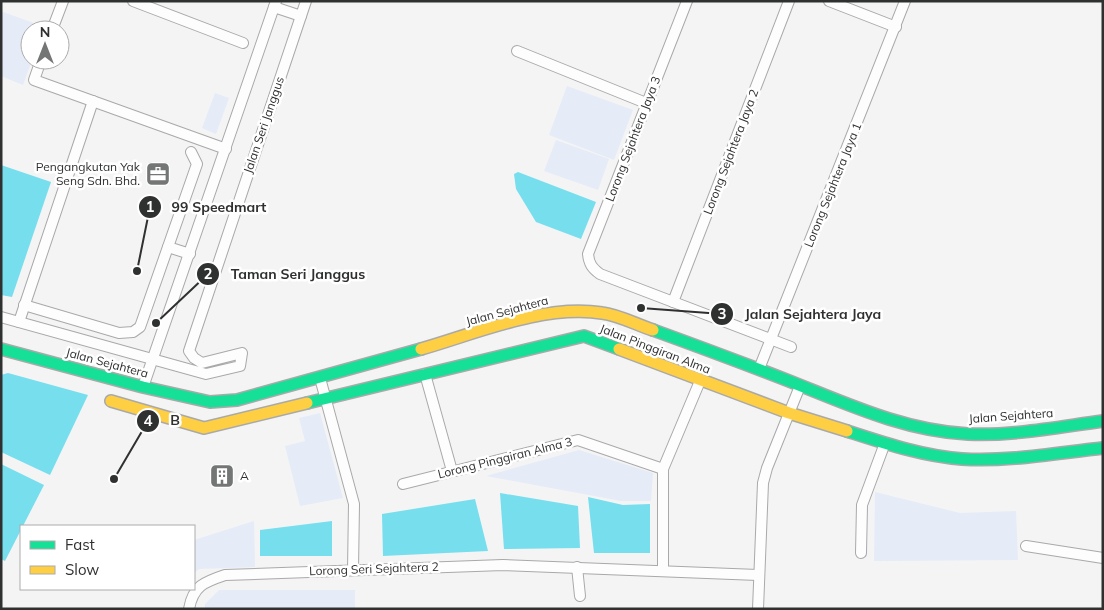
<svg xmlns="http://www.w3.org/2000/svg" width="1104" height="610" font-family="Mulish,sans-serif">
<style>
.green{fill:#e5ecf7}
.water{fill:#76deed}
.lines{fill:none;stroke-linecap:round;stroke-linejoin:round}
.street-casing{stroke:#a9a9aa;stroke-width:12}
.fast-casing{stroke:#a9a9aa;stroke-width:14}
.slow-casing{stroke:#a9a9aa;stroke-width:14}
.street{stroke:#fdfdfe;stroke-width:10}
.fast{stroke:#16e098;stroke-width:11}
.slow{stroke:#ffcf43;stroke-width:11}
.labels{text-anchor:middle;stroke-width:5;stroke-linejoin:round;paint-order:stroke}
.street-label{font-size:12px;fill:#2f3030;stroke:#fff}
.poi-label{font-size:12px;fill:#2f3030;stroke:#fff;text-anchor:end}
.leader{fill:none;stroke:#2f3030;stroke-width:2}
.callout-dot{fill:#2f3030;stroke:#fff;stroke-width:2}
.mark-label{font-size:15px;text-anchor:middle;font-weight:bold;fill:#fff}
.callout-label{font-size:14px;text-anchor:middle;font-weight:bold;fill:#2f3030;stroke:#fff;stroke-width:5;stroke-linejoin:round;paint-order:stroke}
</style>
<rect width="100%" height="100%" fill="#f4f4f5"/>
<g class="green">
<polygon points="3,12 45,27 44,30 30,30 30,60 32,60 23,85 1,76 1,18"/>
<polygon points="567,86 633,110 614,160 549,135"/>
<polygon points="215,93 229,98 216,134 202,128"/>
<polygon points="556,140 609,159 598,190 544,171"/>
<polygon points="320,413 343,498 300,506 285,446 305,441 299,418"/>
<polygon points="579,450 653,473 651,501 621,501 486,476"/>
<polygon points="875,492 960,513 1016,511 1018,560 874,561"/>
<polygon points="254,521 255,567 199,569 194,573 194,540"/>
<polygon points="219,590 355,590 355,609 205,609 205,604"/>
</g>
<g class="water">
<polygon points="1,165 51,182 12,297 1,295"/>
<polygon points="518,172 596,202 581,239 536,222 516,189 514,174"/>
<polygon points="8,373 88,395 50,475 1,452 1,375"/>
<polygon points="1,464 44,485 5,561 1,559"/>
<polygon points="500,493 578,506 580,548 504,549"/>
<polygon points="588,497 623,505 650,504 650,553 594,553"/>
<polygon points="475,499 488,551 383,556 382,514"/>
<polygon points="332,521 332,556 260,556 260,530"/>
</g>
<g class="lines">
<defs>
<g id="street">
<polyline points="133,1 243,43"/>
<path d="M 687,1 L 588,254 C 589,264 592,268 600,274 L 791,347"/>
<polyline points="829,1 896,27"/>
<polyline points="274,7 301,16"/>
<polyline points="52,30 63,1"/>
<polyline points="517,51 646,103"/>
<polyline points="41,60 34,80 226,149"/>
<polyline points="168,247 190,254"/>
<polyline points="673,302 789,1"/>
<polyline points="24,305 119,333 133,332 140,327 197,164 191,152"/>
<polyline points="1,317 206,374 240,366 242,353 202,363 194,358 189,351 306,1"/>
<polyline points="19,322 93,101"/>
<polyline points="759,369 905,1"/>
<polyline points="425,374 452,471"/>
<polyline points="320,378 354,504 353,570"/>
<polyline points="143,387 276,1"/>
<polyline points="403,484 578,440 663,469"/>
<polyline points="1026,546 1103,558"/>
<polyline points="861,553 862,505 885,443"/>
<polyline points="577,567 580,596"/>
<polyline points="663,571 663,469 700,381"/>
<path d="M 189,609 C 193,586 204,582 225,575 L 503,565 L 758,575"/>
<polyline points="758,609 763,483 767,468 800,386"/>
</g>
<g id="fast">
<path d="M 653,330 C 697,346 740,362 784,379 C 843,402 903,431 968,434 C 1013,436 1058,427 1103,421"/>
<polyline points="1,349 143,387 210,402 237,400 421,349"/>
<polyline points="307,403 584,336 619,349"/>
<path d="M 847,431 C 884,443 922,456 962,459 C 1008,462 1057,453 1103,448"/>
</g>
<g id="slow">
<path d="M 421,349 C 477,333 543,304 602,313 C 619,315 637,325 653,330"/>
<polyline points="619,349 789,413 847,431"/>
<polyline points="111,401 204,428 307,403"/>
</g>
</defs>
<use href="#street" class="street-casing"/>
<use href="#fast" class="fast-casing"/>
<use href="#slow" class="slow-casing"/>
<use href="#street" class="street"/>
<use href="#fast" class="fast"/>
<use href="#slow" class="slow"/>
</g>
<defs>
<symbol id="office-square" viewBox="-11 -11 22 22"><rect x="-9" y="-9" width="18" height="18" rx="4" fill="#747575" stroke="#fff"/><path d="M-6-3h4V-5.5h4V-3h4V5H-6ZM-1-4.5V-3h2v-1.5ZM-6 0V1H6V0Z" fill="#fff"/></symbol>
<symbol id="building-square" viewBox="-11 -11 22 22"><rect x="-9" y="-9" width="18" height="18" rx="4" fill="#747575" stroke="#fff"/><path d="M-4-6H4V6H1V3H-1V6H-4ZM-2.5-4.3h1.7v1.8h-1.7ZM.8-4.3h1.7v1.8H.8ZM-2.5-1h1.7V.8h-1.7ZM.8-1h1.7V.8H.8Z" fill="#fff"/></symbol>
</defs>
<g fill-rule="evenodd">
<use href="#office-square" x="144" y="160" width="28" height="28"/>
<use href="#building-square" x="208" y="462" width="28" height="28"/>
</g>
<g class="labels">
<g class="street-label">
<text transform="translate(264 125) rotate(-71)" y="4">Jalan Seri Janggus</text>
<text transform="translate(633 139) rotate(-69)" y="4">Lorong Sejahtera Jaya 3</text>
<text transform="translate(731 152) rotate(-69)" y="4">Lorong Sejahtera Jaya 2</text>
<text transform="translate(833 185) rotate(-68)" y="4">Lorong Sejahtera Jaya 1</text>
<text transform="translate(507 311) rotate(-15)" y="4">Jalan Sejahtera</text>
<text transform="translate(655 349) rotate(21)" y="4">Jalan Pinggiran Alma</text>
<text transform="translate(107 363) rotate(15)" y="4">Jalan Sejahtera</text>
<text transform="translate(1011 416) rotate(-4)" y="4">Jalan Sejahtera</text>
<text transform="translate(505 458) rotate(-14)" y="4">Lorong Pinggiran Alma 3</text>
<text transform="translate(374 569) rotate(-2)" y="4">Lorong Seri Sejahtera 2</text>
</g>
<g class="poi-label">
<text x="140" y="171">Pengangkutan Yak<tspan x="140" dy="14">Seng Sdn. Bhd.</tspan></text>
<text x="240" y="480" text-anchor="start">A</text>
</g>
</g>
<path class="leader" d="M137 271L150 207M156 323L208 274M641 308L722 314M114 479L148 421"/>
<g class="callout-dot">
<circle cx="137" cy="271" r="5"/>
<circle cx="156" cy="323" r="5"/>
<circle cx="641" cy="308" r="5"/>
<circle cx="114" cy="479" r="5"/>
<circle cx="150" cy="207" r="12"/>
<circle cx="208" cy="274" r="12"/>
<circle cx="722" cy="314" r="12"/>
<circle cx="148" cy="421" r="12"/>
</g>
<g class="mark-label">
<text x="150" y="212">1</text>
<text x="208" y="279">2</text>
<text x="722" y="319">3</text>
<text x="148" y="426">4</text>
</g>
<g class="callout-label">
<text x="219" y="212">99 Speedmart</text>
<text x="298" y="279">Taman Seri Janggus</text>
<text x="813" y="319">Jalan Sejahtera Jaya</text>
<text x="175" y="425">B</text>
</g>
<rect width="1104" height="610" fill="none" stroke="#2f3030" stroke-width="5"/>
<rect x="20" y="525" width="175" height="65" fill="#ffffff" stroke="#acacac"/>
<rect x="30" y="541" width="25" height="8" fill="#16e098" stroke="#acacac"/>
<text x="65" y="550" font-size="15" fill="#2f3030">Fast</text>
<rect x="30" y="566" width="25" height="8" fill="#ffcf43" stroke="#acacac"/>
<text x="65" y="575" font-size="15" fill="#2f3030">Slow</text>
<g transform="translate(45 45)"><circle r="24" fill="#ffffff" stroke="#acacac"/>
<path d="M0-4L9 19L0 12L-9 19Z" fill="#747575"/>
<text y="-8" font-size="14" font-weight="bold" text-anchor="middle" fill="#2f3030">N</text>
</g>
</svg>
